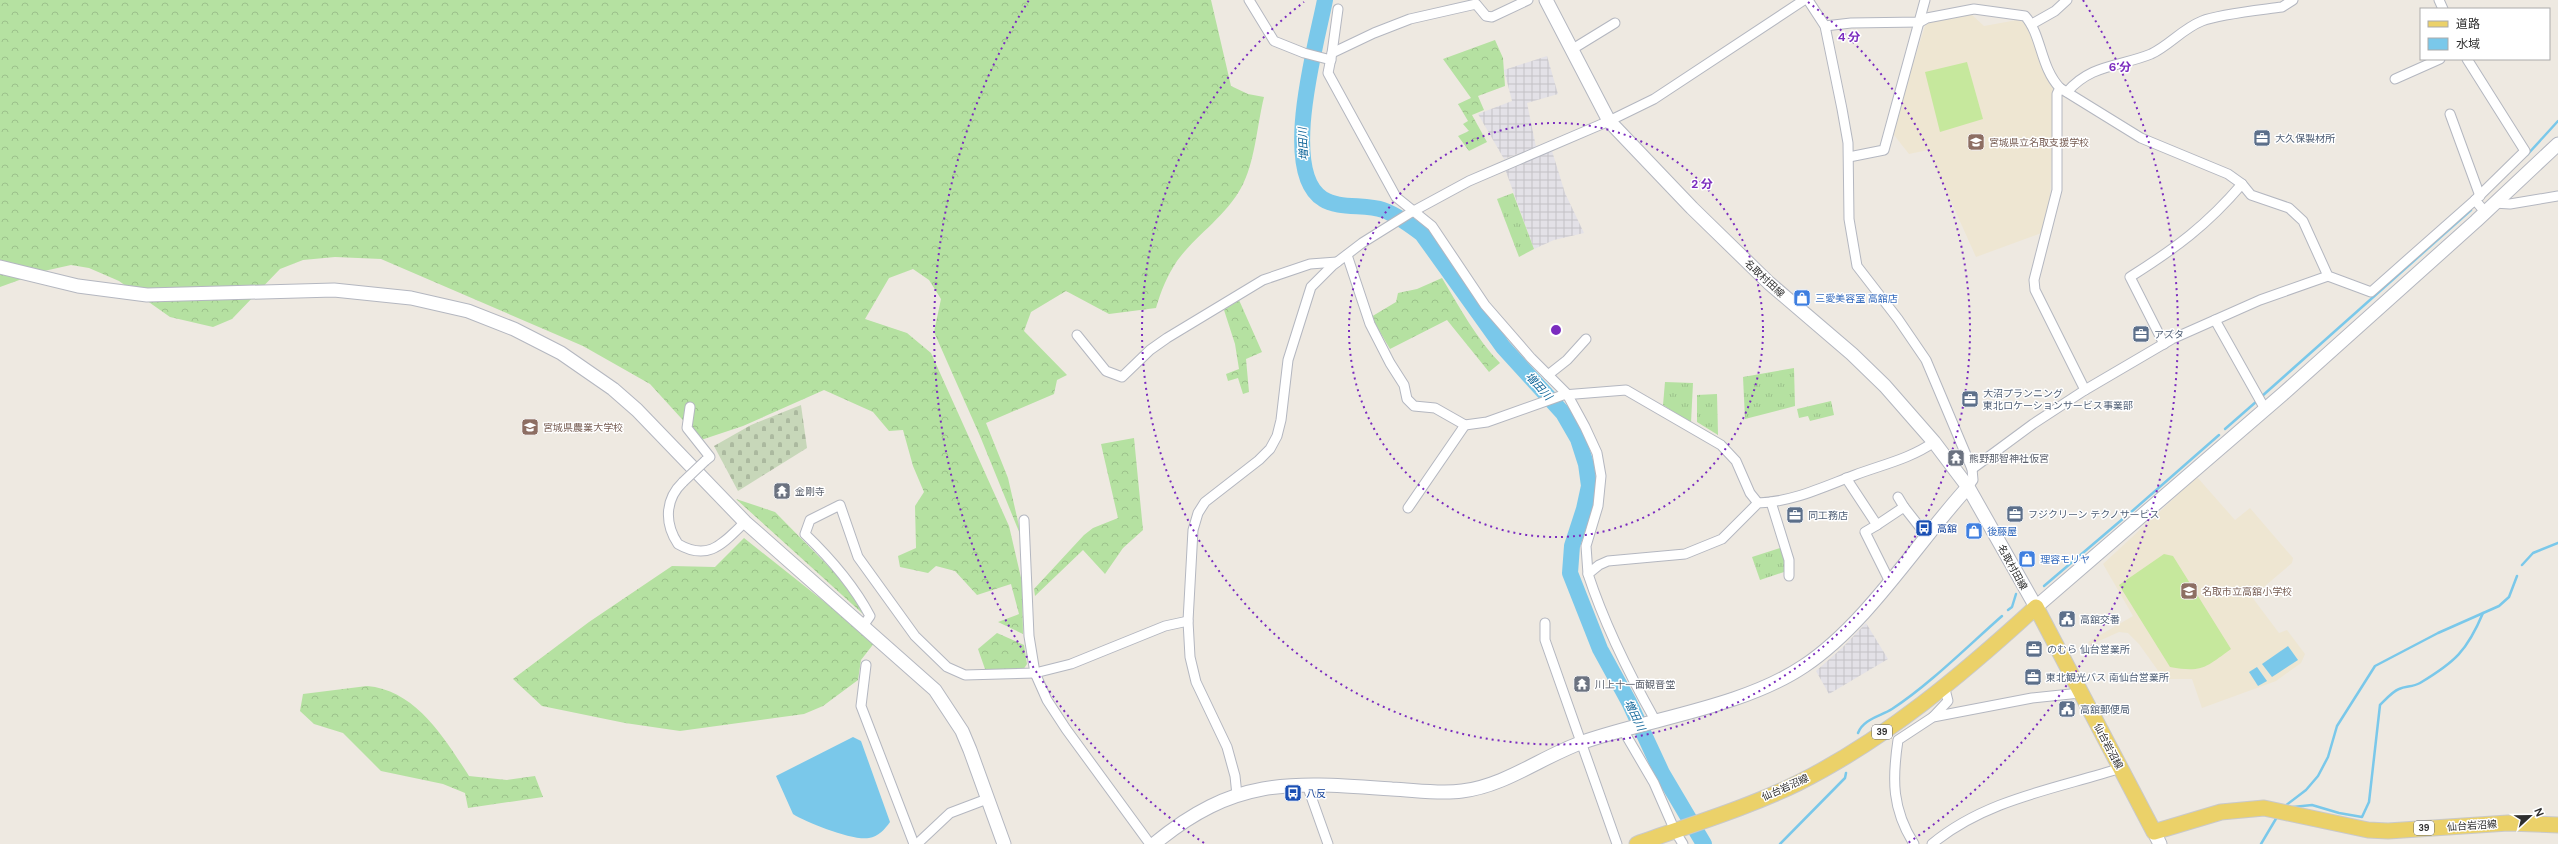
<svg xmlns="http://www.w3.org/2000/svg" width="2558" height="844" font-family="'DM Sans','Noto Sans JP',sans-serif">
<style>
.industrial{fill:url(#industrial-grid)}
.education{fill:#eee6d2}
.grass{fill:url(#grass-tufts)}
.forest{fill:url(#forest-crowns)}
.cemetery{fill:url(#cemetery-stones)}
.pitch{fill:#c6e89d}
.water{fill:#7ac8ea}
.lines{fill:none;stroke-linecap:round;stroke-linejoin:round}
.stream{stroke:#7ac8ea;stroke-width:2.5}
.river{stroke:#7ac8ea;stroke-width:16}
.street-casing{stroke:#b4b7c0;stroke-width:11}
.secondary-casing{stroke:#b4b7c0;stroke-width:15}
.primary-casing{stroke:#c9c9c9;stroke-width:17}
.street{stroke:#fff;stroke-width:9}
.secondary{stroke:#fff;stroke-width:13}
.primary{stroke:#ebd169;stroke-width:15}
.street-bridge-casing{stroke:#b4b7c0;stroke-width:11;stroke-linecap:butt}
.street-bridge{stroke:#fff;stroke-width:9}
.ring{fill:none;stroke:#7b2cbf;stroke-width:2;stroke-dasharray:2 4}
.labels{text-anchor:middle;stroke-width:3;stroke-linejoin:round;paint-order:stroke}
.shield{fill:#fff;stroke:#6d6d6d;stroke-width:1}
.shield-label{font-size:9px;font-weight:bold;fill:#2e2e2e}
.service-label{font-size:10px;fill:#4e5e75;stroke:#fff;text-anchor:start}
.education-label{font-size:10px;fill:#785e54;stroke:#fff;text-anchor:start}
.street-label{font-size:10px;fill:#2e2e2e;stroke:#fff}
.shop-label{font-size:10px;fill:#366cbe;stroke:#fff;text-anchor:start}
.worship-label{font-size:10px;fill:#5b616d;stroke:#fff;text-anchor:start}
.transit-label{font-size:10px;fill:#164399;stroke:#fff;text-anchor:start}
.water-label{font-size:11px;font-style:italic;fill:#14689b;stroke:#fff}
.centre{fill:#7b2cbf;stroke:#fff;stroke-width:2}
.ring-label{font-size:12px;text-anchor:middle;font-weight:bold;fill:#7b2cbf;stroke:#fff;stroke-width:3;stroke-linejoin:round;paint-order:stroke}
</style>
<defs>
<pattern id="industrial-grid" width="8" height="8" patternUnits="userSpaceOnUse"><rect width="8" height="8" fill="#e3e1e7"/><path d="M0 4h8M4 0v8" fill="none" stroke="#c3c1c6"/></pattern>
<pattern id="grass-tufts" width="24" height="20" patternUnits="userSpaceOnUse"><rect width="24" height="20" fill="#b5e1a1"/><path d="M3 7l-1-3M5 7V3M7 7l1-3M15 17l-1-3M17 17v-4M19 17l1-3" fill="none" stroke="#9cc18b"/></pattern>
<pattern id="forest-crowns" width="20" height="18" patternUnits="userSpaceOnUse"><rect width="20" height="18" fill="#b5e1a1"/><path d="M2 6a3 3 0 1 1 6 0M12 15a3 3 0 1 1 6 0" fill="none" stroke="#9cc18b"/></pattern>
<pattern id="cemetery-stones" width="16" height="16" patternUnits="userSpaceOnUse"><rect width="16" height="16" fill="#c7d7b9"/><path d="M2 7V4a2 2 0 0 1 4 0v3zM10 15v-3a2 2 0 0 1 4 0v3z" fill="#abb99f"/></pattern>
</defs>
<rect width="100%" height="100%" fill="#eee9e1"/>
<g class="industrial">
<polygon points="1547,56 1558,94 1527,103 1536,147 1504,159 1478,114 1512,101 1504,70"/>
<polygon points="1552,151 1565,193 1584,233 1554,240 1534,249 1505,169"/>
<polygon points="1866,623 1888,659 1829,694 1816,671 1842,648"/>
</g>
<g class="education">
<polygon points="1971,14 1984,26 2017,20 2027,23 2054,88 2050,201 2044,232 1976,257 1928,150 1909,154 1894,135 1895,119 1927,20"/>
<polygon points="2197,477 2235,520 2250,508 2293,558 2292,563 2252,597 2279,633 2287,630 2305,654 2301,663 2276,681 2202,708 2192,679 2164,679 2139,644 2128,633 2119,632 2090,645 2088,642 2133,616 2103,564"/>
</g>
<g class="grass">
<polygon points="1513,193 1534,249 1519,257 1497,199"/>
<polygon points="1794,368 1795,406 1745,419 1743,377"/>
<polygon points="1665,382 1693,383 1691,423 1663,405"/>
<polygon points="1717,394 1718,435 1697,422 1697,395"/>
<polygon points="1831,401 1834,415 1810,421 1808,416 1799,418 1797,409"/>
<polygon points="1780,548 1784,558 1784,572 1760,580 1752,557"/>
</g>
<g class="forest">
<path d="M 0,0 L 1211,0 L 1231,86 L 1248,94 L 1264,97 C 1257,125 1255,163 1241,188 C 1225,217 1196,235 1177,261 C 1167,276 1161,291 1156,308 L 1109,314 L 1066,291 L 1031,312 L 1024,331 L 1067,375 L 1057,380 L 1054,394 L 986,423 L 1008,478 L 1022,539 L 980,436 L 934,332 L 941,299 L 929,280 L 913,269 L 889,278 L 865,319 L 907,333 L 931,353 L 1009,526 L 1022,582 L 1023,634 L 998,622 L 1019,614 L 1011,584 L 977,595 L 955,571 L 936,566 L 928,573 L 900,567 L 898,556 L 916,548 L 915,506 L 924,492 L 913,466 L 903,430 L 889,431 L 873,412 L 824,390 L 743,426 L 701,440 L 650,384 L 583,346 L 381,259 L 335,257 L 303,260 L 280,269 L 232,319 L 213,327 L 170,317 L 119,281 L 89,268 L 71,265 L 44,271 L 0,287 Z"/>
<polygon points="1495,40 1503,58 1505,86 1478,96 1484,110 1472,115 1487,142 1469,151 1458,136 1469,131 1463,124 1468,121 1458,104 1471,98 1443,59"/>
<path d="M 1442,278 C 1460,308 1476,338 1500,363 L 1489,372 L 1447,320 L 1390,349 L 1371,317 L 1396,302 L 1398,293 L 1417,289 Z"/>
<polygon points="1239,300 1262,352 1246,359 1249,392 1243,394 1238,378 1228,381 1226,374 1239,369 1235,344 1224,310"/>
<polygon points="1134,438 1143,530 1123,548 1105,574 1083,550 1035,596 1034,589 1084,535 1093,528 1118,518 1101,444"/>
<polygon points="736,499 775,512 838,576 853,595 863,614"/>
<polygon points="744,538 875,642 861,660 858,680 823,706 804,714 680,731 625,723 542,706 513,679 589,622 672,566 715,567"/>
<polygon points="997,633 1024,645 1027,664 1023,670 985,669 978,649"/>
<path d="M 367,686 C 416,690 445,739 469,776 L 507,780 L 535,776 L 543,797 L 468,808 L 465,793 L 443,784 L 381,771 L 343,733 L 314,724 L 300,711 L 303,694 Z"/>
</g>
<polygon class="cemetery" points="801,405 807,448 738,491 714,446 751,425"/>
<g class="pitch">
<polygon points="1967,62 1983,119 1940,132 1925,72"/>
<path d="M 2164,554 L 2173,556 L 2231,649 C 2206,667 2203,673 2170,667 L 2119,585 Z"/>
</g>
<g class="water">
<polygon points="2288,646 2298,660 2272,677 2262,664"/>
<polygon points="2257,667 2267,681 2258,686 2249,672"/>
<path d="M 853,737 L 861,741 L 890,822 C 885,829 878,837 869,838 C 853,841 807,823 793,814 L 776,776 Z"/>
</g>
<g class="lines">
<g class="stream">
<polyline points="2527,155 2558,121"/>
<polyline points="2261,397 2471,210"/>
<polyline points="2225,429 2257,401"/>
<polyline points="2130,513 2219,435"/>
<polyline points="2522,565 2533,553 2558,543"/>
<polyline points="2044,586 2125,517"/>
<polyline points="2008,610 2012,607 2016,594"/>
<path d="M 1858,733 C 1863,719 1881,716 1892,709 C 1929,685 1969,645 2002,616"/>
<polyline points="2285,806 2306,790 2318,776 2328,757 2337,726 2375,666 2438,633 2499,606 2509,597 2517,576"/>
<path d="M 2293,807 L 2312,805 L 2339,813 L 2362,817 L 2369,802 L 2380,705 C 2385,700 2393,691 2399,689 C 2406,686 2413,687 2420,683 C 2455,662 2467,651 2483,613"/>
<polyline points="1780,844 1845,778 1846,773"/>
<polyline points="2261,844 2277,817"/>
</g>
<path class="river" d="M 1325,0 C 1317,42 1279,172 1323,199 C 1338,209 1366,204 1383,210 C 1397,215 1410,225 1422,234 L 1503,347 L 1563,413 L 1578,439 L 1586,464 L 1589,486 L 1584,509 L 1572,546 L 1570,573 L 1600,649 L 1629,702 L 1662,773 L 1704,844"/>
<defs>
<g id="street">
<polyline points="1249,0 1274,41 1304,53 1331,60"/>
<polyline points="1528,0 1492,17 1486,16 1476,4 1410,19 1374,33 1332,53 1328,73 1396,197 1432,226 1485,305 1531,358 1567,394 1585,427 1597,453 1601,476 1598,506 1586,546 1588,574"/>
<polyline points="1808,0 1825,26 1842,109 1848,143 1849,219 1857,266 1898,319 1926,360 1972,469 1973,480 1968,487"/>
<polyline points="2439,0 2443,9"/>
<polyline points="2032,24 2055,11 2067,0"/>
<path d="M 1825,26 L 1851,23 L 1920,22 L 1927,18 L 1974,9 L 2025,16 C 2042,35 2040,67 2060,88"/>
<polyline points="1571,50 1615,23"/>
<polyline points="1332,53 1338,9"/>
<polyline points="2467,59 2525,151 2475,200"/>
<polyline points="2395,79 2440,59"/>
<path d="M 2067,92 C 2091,64 2119,67 2151,54 C 2170,45 2182,29 2202,21 C 2220,14 2261,10 2282,7 L 2293,0"/>
<polyline points="2450,114 2480,196"/>
<polyline points="1849,157 1884,150 1925,0"/>
<polyline points="2494,203 2510,204 2558,196"/>
<polyline points="1347,255 1370,324 1390,363 1404,385 1407,399 1414,406 1435,408 1465,425 1487,422 1563,395 1626,390 1721,445 1736,461 1750,493 1758,503"/>
<polyline points="2215,320 2265,409"/>
<polyline points="1077,335 1106,371 1122,377 1150,350 1167,338 1263,280 1310,264 1337,262"/>
<path d="M 2164,344 L 2130,277 C 2176,248 2207,225 2242,184"/>
<polyline points="1548,375 1567,360 1586,339"/>
<polyline points="2085,390 2172,339 2260,300 2328,276"/>
<polyline points="690,407 687,428 710,457 705,461"/>
<polyline points="1972,469 2033,424 2085,390 2035,290 2034,280 2057,190 2057,94 2060,88 2141,138 2228,174 2242,184 2251,195 2289,208 2303,221 2328,276 2371,292 2475,200 2485,212"/>
<polyline points="1846,478 1877,525 1904,507 1926,535"/>
<path d="M 683,482 C 665,499 664,523 678,544 C 709,562 723,543 745,522"/>
<polyline points="1898,497 1904,507"/>
<polyline points="1771,502 1789,560 1789,576"/>
<polyline points="1408,508 1465,425"/>
<polyline points="1024,520 1029,636 1035,673 1047,700 1066,729 1150,844"/>
<polyline points="1877,525 1865,532 1889,580"/>
<polyline points="1545,623 1545,640 1617,844"/>
<path d="M 863,626 L 870,616 C 853,584 831,559 805,534 L 810,520 L 840,505 L 858,557 L 915,636 L 947,667 L 965,675 L 1035,673 L 1071,664 L 1165,626 L 1188,621"/>
<polyline points="866,665 861,706 914,844"/>
<polyline points="1933,717 1948,701 1944,685"/>
<path d="M 1655,720 C 1628,672 1605,626 1588,574 L 1599,565 L 1608,561 L 1685,554 L 1722,539 L 1758,503 C 1792,502 1823,487 1855,475 C 1881,465 1910,459 1934,442"/>
<polyline points="1623,730 1654,783 1675,831 1683,844"/>
<polyline points="1307,785 1328,844"/>
<polyline points="1237,795 1235,776 1227,747 1196,682 1190,657 1188,621 1193,530 1198,513 1205,502 1259,460 1270,449 1277,436 1281,420 1288,360 1311,287 1332,266 1362,243 1410,213 1469,181 1609,121 1654,99 1804,0"/>
<polyline points="917,844 950,813 987,799"/>
<path d="M 1914,844 C 1892,809 1892,780 1898,740 L 1933,717 L 2032,698 L 2080,693"/>
<path d="M 1932,844 C 1986,799 2056,789 2121,768"/>
</g>
<g id="secondary">
<polyline points="1546,0 1609,121 1692,208 1769,283 1852,354 1885,386 1934,442 1968,487 2036,607 2284,393 2476,221 2558,144"/>
<polyline points="0,267 78,286 147,295 334,290 411,298 468,311 514,329 561,353 613,389 637,410 745,522 935,690 962,731 970,750 1004,844"/>
<polyline points="2154,832 2160,844"/>
<path d="M 1154,844 C 1236,776 1292,782 1392,789 C 1415,790 1439,794 1462,791 C 1505,786 1543,756 1583,742 C 1652,718 1743,707 1804,666 C 1867,624 1916,544 1968,487"/>
</g>
<path id="primary" d="M 1637,844 C 1690,825 1747,808 1798,783 C 1886,739 1964,673 2036,607 L 2154,832 L 2221,812 L 2264,808 L 2368,830 L 2388,831 L 2508,823 L 2558,825"/>
</defs>
<use href="#street" class="street-casing"/>
<use href="#secondary" class="secondary-casing"/>
<use href="#primary" class="primary-casing"/>
<use href="#street" class="street"/>
<use href="#secondary" class="secondary"/>
<use href="#primary" class="primary"/>
<defs>
<polyline id="street-bridge" points="683,482 705,461"/>
</defs>
<use href="#street-bridge" class="street-bridge-casing"/>
<use href="#street-bridge" class="street-bridge"/>
</g>
<g class="ring">
<circle cx="1556" cy="330" r="207"/>
<path d="M1808 2A414 414 0 1 1 1304 2"/>
<path d="M1204 843A622 622 0 0 1 1029 0M2083 0A622 622 0 0 1 1908 843"/>
</g>
<defs>
<symbol id="office-square" viewBox="-11 -11 22 22"><rect x="-9" y="-9" width="18" height="18" rx="4" fill="#5c6f8a" stroke="#fff"/><path d="M-6-3h4V-5.5h4V-3h4V5H-6ZM-1-4.5V-3h2v-1.5ZM-6 0V1H6V0Z" fill="#fff"/></symbol>
<symbol id="school-square" viewBox="-11 -11 22 22"><rect x="-9" y="-9" width="18" height="18" rx="4" fill="#8d6e63" stroke="#fff"/><path d="M0-5L7-2L0 1L-7-2ZM-4 1L0 2.5L4 1V4Q0 6-4 4Z" fill="#fff"/></symbol>
<symbol id="shop-square" viewBox="-11 -11 22 22"><rect x="-9" y="-9" width="18" height="18" rx="4" fill="#3f7fe0" stroke="#fff"/><path d="M-5-2.5h2.3a2.7 3.5 0 0 1 5.4 0H5L5.5 6h-11ZM-1.5-2.5h3a1.5 2.3 0 0 0-3 0Z" fill="#fff"/></symbol>
<symbol id="university-square" viewBox="-11 -11 22 22"><rect x="-9" y="-9" width="18" height="18" rx="4" fill="#8d6e63" stroke="#fff"/><path d="M0-5L7-2L0 1L-7-2ZM-4 1L0 2.5L4 1V4Q0 6-4 4Z" fill="#fff"/></symbol>
<symbol id="temple-square" viewBox="-11 -11 22 22"><rect x="-9" y="-9" width="18" height="18" rx="4" fill="#6b7280" stroke="#fff"/><path d="M0-6L5-2H3V0L6.5 2.5H4V6H1.5V3h-3V6H-4V2.5H-6.5L-3 0V-2H-5Z" fill="#fff"/></symbol>
<symbol id="bus-square" viewBox="-11 -11 22 22"><rect x="-9" y="-9" width="18" height="18" rx="4" fill="#1a4fb4" stroke="#fff"/><path d="M-5-6H5V4H4V6H2V4H-2V6H-4V4H-5ZM-3.5-4V0h7V-4ZM-3.5 1.2v1.5H-2V1.2ZM2 1.2v1.5H3.5V1.2Z" fill="#fff"/></symbol>
<symbol id="civic-square" viewBox="-11 -11 22 22"><rect x="-9" y="-9" width="18" height="18" rx="4" fill="#5c6f8a" stroke="#fff"/><path d="M-.6-6.5H3V-4.5H.6V-3L4-1V1h2V6H-6V1h2V-1L-.6-3ZM-1.2 2.5V6h2.4V2.5Z" fill="#fff"/></symbol>
</defs>
<g fill-rule="evenodd">
<use href="#office-square" x="2252" y="128" width="20" height="20"/>
<use href="#school-square" x="1966" y="132" width="20" height="20"/>
<use href="#shop-square" x="1792" y="288" width="20" height="20"/>
<use href="#office-square" x="2131" y="324" width="20" height="20"/>
<use href="#office-square" x="1960" y="389" width="20" height="20"/>
<use href="#university-square" x="520" y="417" width="20" height="20"/>
<use href="#temple-square" x="1946" y="448" width="20" height="20"/>
<use href="#temple-square" x="772" y="481" width="20" height="20"/>
<use href="#office-square" x="2005" y="504" width="20" height="20"/>
<use href="#office-square" x="1785" y="505" width="20" height="20"/>
<use href="#bus-square" x="1914" y="518" width="20" height="20"/>
<use href="#shop-square" x="1964" y="521" width="20" height="20"/>
<use href="#shop-square" x="2017" y="549" width="20" height="20"/>
<use href="#school-square" x="2179" y="581" width="20" height="20"/>
<use href="#civic-square" x="2057" y="609" width="20" height="20"/>
<use href="#office-square" x="2024" y="639" width="20" height="20"/>
<use href="#office-square" x="2023" y="667" width="20" height="20"/>
<use href="#temple-square" x="1572" y="674" width="20" height="20"/>
<use href="#civic-square" x="2057" y="699" width="20" height="20"/>
<use href="#bus-square" x="1283" y="783" width="20" height="20"/>
</g>
<g class="labels">
<g class="shield">
<rect x="1872" y="725" width="20" height="14" rx="3"/>
<rect x="2414" y="821" width="20" height="14" rx="3"/>
</g>
<g class="shield-label">
<text x="1882" y="735">39</text>
<text x="2424" y="831">39</text>
</g>
<g class="service-label">
<text x="2275" y="142">大久保製材所</text>
<text x="2154" y="338">アズタ</text>
<text x="1983" y="397">大沼プランニング<tspan x="1983" dy="12">東北ロケーションサービス事業部</tspan></text>
<text x="2028" y="518">フジクリーン テクノサービス</text>
<text x="1808" y="519">同工務店</text>
<text x="2080" y="623">高舘交番</text>
<text x="2047" y="653">のむら 仙台営業所</text>
<text x="2046" y="681">東北観光バス 南仙台営業所</text>
<text x="2080" y="713">高舘郵便局</text>
</g>
<g class="education-label">
<text x="1989" y="146">宮城県立名取支援学校</text>
<text x="543" y="431">宮城県農業大学校</text>
<text x="2202" y="595">名取市立高舘小学校</text>
</g>
<g class="street-label">
<text transform="translate(1765 278) rotate(43)" y="4">名取村田線</text>
<text transform="translate(2013 567) rotate(61)" y="4">名取村田線</text>
<text transform="translate(2109 746) rotate(62)" y="4">仙台岩沼線</text>
<text transform="translate(1785 787) rotate(-24)" y="4">仙台岩沼線</text>
<text transform="translate(2472 825) rotate(-4)" y="4">仙台岩沼線</text>
</g>
<g class="shop-label">
<text x="1815" y="302">三愛美容室 高舘店</text>
<text x="1987" y="535">後藤屋</text>
<text x="2040" y="563">理容モリヤ</text>
</g>
<g class="worship-label">
<text x="1969" y="462">熊野那智神社仮宮</text>
<text x="795" y="495">金剛寺</text>
<text x="1595" y="688">川上十一面観音堂</text>
</g>
<g class="transit-label">
<text x="1937" y="532">高舘</text>
<text x="1306" y="797">八反</text>
</g>
<g class="water-label">
<text transform="translate(1303 144) rotate(-93)" y="4">増田川</text>
<text transform="translate(1539 386) rotate(48)" y="4">増田川</text>
<text transform="translate(1635 715) rotate(64)" y="4">増田川</text>
</g>
</g>
<circle cx="1556" cy="330" r="6" class="centre"/>
<g class="ring-label">
<text x="1849" y="41">4 分</text>
<text x="2120" y="71">6 分</text>
<text x="1702" y="188">2 分</text>
</g>
<rect x="2420" y="8" width="130" height="52" fill="#ffffff" stroke="#ababab"/>
<rect x="2428" y="21" width="20" height="6" fill="#ebd169" stroke="#ababab"/>
<text x="2456" y="28" font-size="12" fill="#2e2e2e">道路</text>
<rect x="2428" y="38" width="20" height="12" fill="#7ac8ea" stroke="#ababab"/>
<text x="2456" y="48" font-size="12" fill="#2e2e2e">水域</text>
<g transform="translate(2530 816) rotate(68)" stroke="#ffffff" stroke-width="3" paint-order="stroke">
<path d="M0-3L7 15L0 10L-7 15Z" fill="#2e2e2e"/>
<text y="-6" font-size="11" font-weight="bold" text-anchor="middle" fill="#2e2e2e">N</text>
</g>
</svg>
